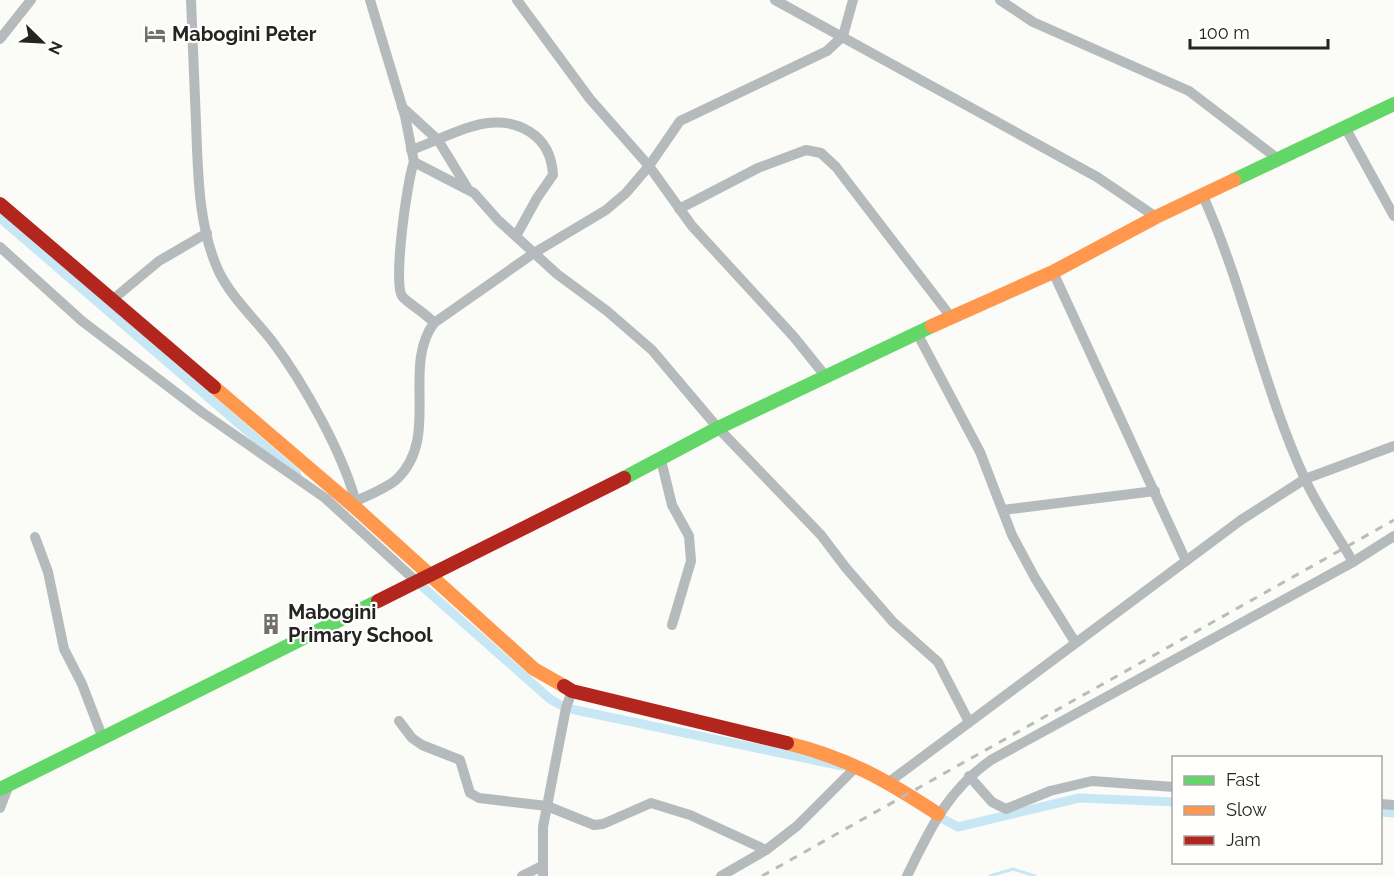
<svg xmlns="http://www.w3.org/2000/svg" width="1394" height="876" font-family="Raleway,sans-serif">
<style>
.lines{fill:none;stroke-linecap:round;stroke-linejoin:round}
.stream{stroke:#c7e7f5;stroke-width:3}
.canal{stroke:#c7e7f5;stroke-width:9}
.street{stroke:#b5bbbd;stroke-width:10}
.fast{stroke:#63d668;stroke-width:14}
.slow{stroke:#ff974d;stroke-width:14}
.jam{stroke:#b3261e;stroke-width:14}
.rail{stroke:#babbbb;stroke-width:3;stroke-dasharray:8 8;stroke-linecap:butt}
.labels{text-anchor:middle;stroke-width:4.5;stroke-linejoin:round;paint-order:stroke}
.poi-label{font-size:20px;font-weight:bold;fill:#252422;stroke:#fffffe;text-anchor:start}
</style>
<rect width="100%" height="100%" fill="#fbfbf7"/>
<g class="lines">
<polyline class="stream" points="990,876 1013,869 1035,876"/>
<g class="canal">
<polyline points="0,218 297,474"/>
<polyline points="415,580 550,699 566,708 842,766"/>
<polyline points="1380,812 1394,813"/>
<polyline points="934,814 958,827 1079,798 1174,802"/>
</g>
<g class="street">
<path d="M 191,0 C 193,41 194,82 196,123 C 198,172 198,227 219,272 C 232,298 254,318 272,341 C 303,382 345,456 357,507"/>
<polyline points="370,0 405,116 414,162 474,193 498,220 557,274 607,311 652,350 718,428 821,535 846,568 893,622 938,662 969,722"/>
<polyline points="517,0 590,99 649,166 692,226 794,337 827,378"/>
<polyline points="775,0 1097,177 1156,217"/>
<polyline points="1000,0 1033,22 1189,91 1278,159"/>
<polyline points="0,39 31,0"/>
<polyline points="402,107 438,140 468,189"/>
<polyline points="1346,129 1394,216"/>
<path d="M 411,150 C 450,137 491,107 530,132 C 546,142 552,157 553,175 L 537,198 L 516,236"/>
<path d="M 414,162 C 407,180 393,282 402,296 C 407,303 426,313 434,323"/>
<path d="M 1203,196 C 1244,287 1263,388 1305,479 C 1318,508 1337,534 1353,562"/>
<polyline points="679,209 758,168 806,150 821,153 836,167 951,317"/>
<polyline points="0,247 82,321 203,413 325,498 417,582"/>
<polyline points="1053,272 1186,561"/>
<polyline points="112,300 159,261 207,233"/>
<polyline points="917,333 980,452 1012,535 1035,578 1075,642"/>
<polyline points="661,460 672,505 689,536 691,561 672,625"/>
<path d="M 356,501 C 369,495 387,488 397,479 C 441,437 401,367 434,323 L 534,253 L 606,210 L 626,193 L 649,166 L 680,121 L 827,51 L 843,36 L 853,0"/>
<polyline points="1003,510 1155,491"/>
<polyline points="35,537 48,572 64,649 82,684 102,736"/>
<polyline points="399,721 412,738 422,745 460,760 470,793 479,798 547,806 594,825 603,824 651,803 690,815 766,850"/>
<polyline points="969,776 992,802 1006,809 1050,791 1092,781 1174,787"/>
<polyline points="889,782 1241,520 1305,479 1394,446"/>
<polyline points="1380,804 1394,805"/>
<polyline points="0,808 9,785"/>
<polyline points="522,876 542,866"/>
<polyline points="543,876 543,827 566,708 572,691"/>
<polyline points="721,876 766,850 797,826 855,768"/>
<path d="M 907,876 C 930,829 947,791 991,760 L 1353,562 L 1394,536"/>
</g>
<g class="fast">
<polyline points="1234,180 1394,104"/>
<polyline points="624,478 718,428 932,326"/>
<polyline points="0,789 378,601"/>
</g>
<g class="slow">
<polyline points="932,326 1053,272 1156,217 1234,180"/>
<polyline points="214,387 358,510 534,669 564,686"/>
<path d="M 787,743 C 848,758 886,780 938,814"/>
</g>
<g class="jam">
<polyline points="0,204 214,387"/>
<polyline points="378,601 624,478"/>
<polyline points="564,686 572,691 787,743"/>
</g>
<polyline class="rail" points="762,876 1394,520"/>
</g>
<defs>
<symbol id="hotel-bare" viewBox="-9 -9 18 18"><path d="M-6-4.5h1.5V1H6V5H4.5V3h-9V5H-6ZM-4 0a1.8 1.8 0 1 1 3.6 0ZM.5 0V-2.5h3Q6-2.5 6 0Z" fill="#706f6d" stroke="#fffffe" stroke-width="2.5" paint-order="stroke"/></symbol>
<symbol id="building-bare" viewBox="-9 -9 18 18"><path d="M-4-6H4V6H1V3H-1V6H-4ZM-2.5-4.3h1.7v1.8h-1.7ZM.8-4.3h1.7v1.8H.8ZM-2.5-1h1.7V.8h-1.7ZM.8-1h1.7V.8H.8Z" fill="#706f6d" stroke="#fffffe" stroke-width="2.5" paint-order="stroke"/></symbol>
</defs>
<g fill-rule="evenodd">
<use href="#hotel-bare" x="140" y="19" width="30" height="30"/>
<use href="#building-bare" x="256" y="609" width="30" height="30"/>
</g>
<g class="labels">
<g class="poi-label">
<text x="172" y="41">Mabogini Peter</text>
<text x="288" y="619">Mabogini<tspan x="288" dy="23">Primary School</tspan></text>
</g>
</g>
<rect x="1172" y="756" width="210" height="108" fill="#fffffe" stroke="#a8a7a6" stroke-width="1.5"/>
<rect x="1184" y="776" width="30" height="9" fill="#63d668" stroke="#a8a7a6" stroke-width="1.5"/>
<text x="1226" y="786" font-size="18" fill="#252422">Fast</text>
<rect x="1184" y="806" width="30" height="9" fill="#ff974d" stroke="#a8a7a6" stroke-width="1.5"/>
<text x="1226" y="816" font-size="18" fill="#252422">Slow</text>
<rect x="1184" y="836" width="30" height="9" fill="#b3261e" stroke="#a8a7a6" stroke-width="1.5"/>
<text x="1226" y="846" font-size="18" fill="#252422">Jam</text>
<g transform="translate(42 42) rotate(114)" stroke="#fffffe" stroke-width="4.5" paint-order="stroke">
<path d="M0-4.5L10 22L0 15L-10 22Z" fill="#252422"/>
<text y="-9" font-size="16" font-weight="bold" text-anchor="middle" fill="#252422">N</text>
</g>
<path d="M1190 39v9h138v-9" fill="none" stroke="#252422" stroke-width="3"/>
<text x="1199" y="39" font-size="18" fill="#252422" stroke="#fffffe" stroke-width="4.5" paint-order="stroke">100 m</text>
</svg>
